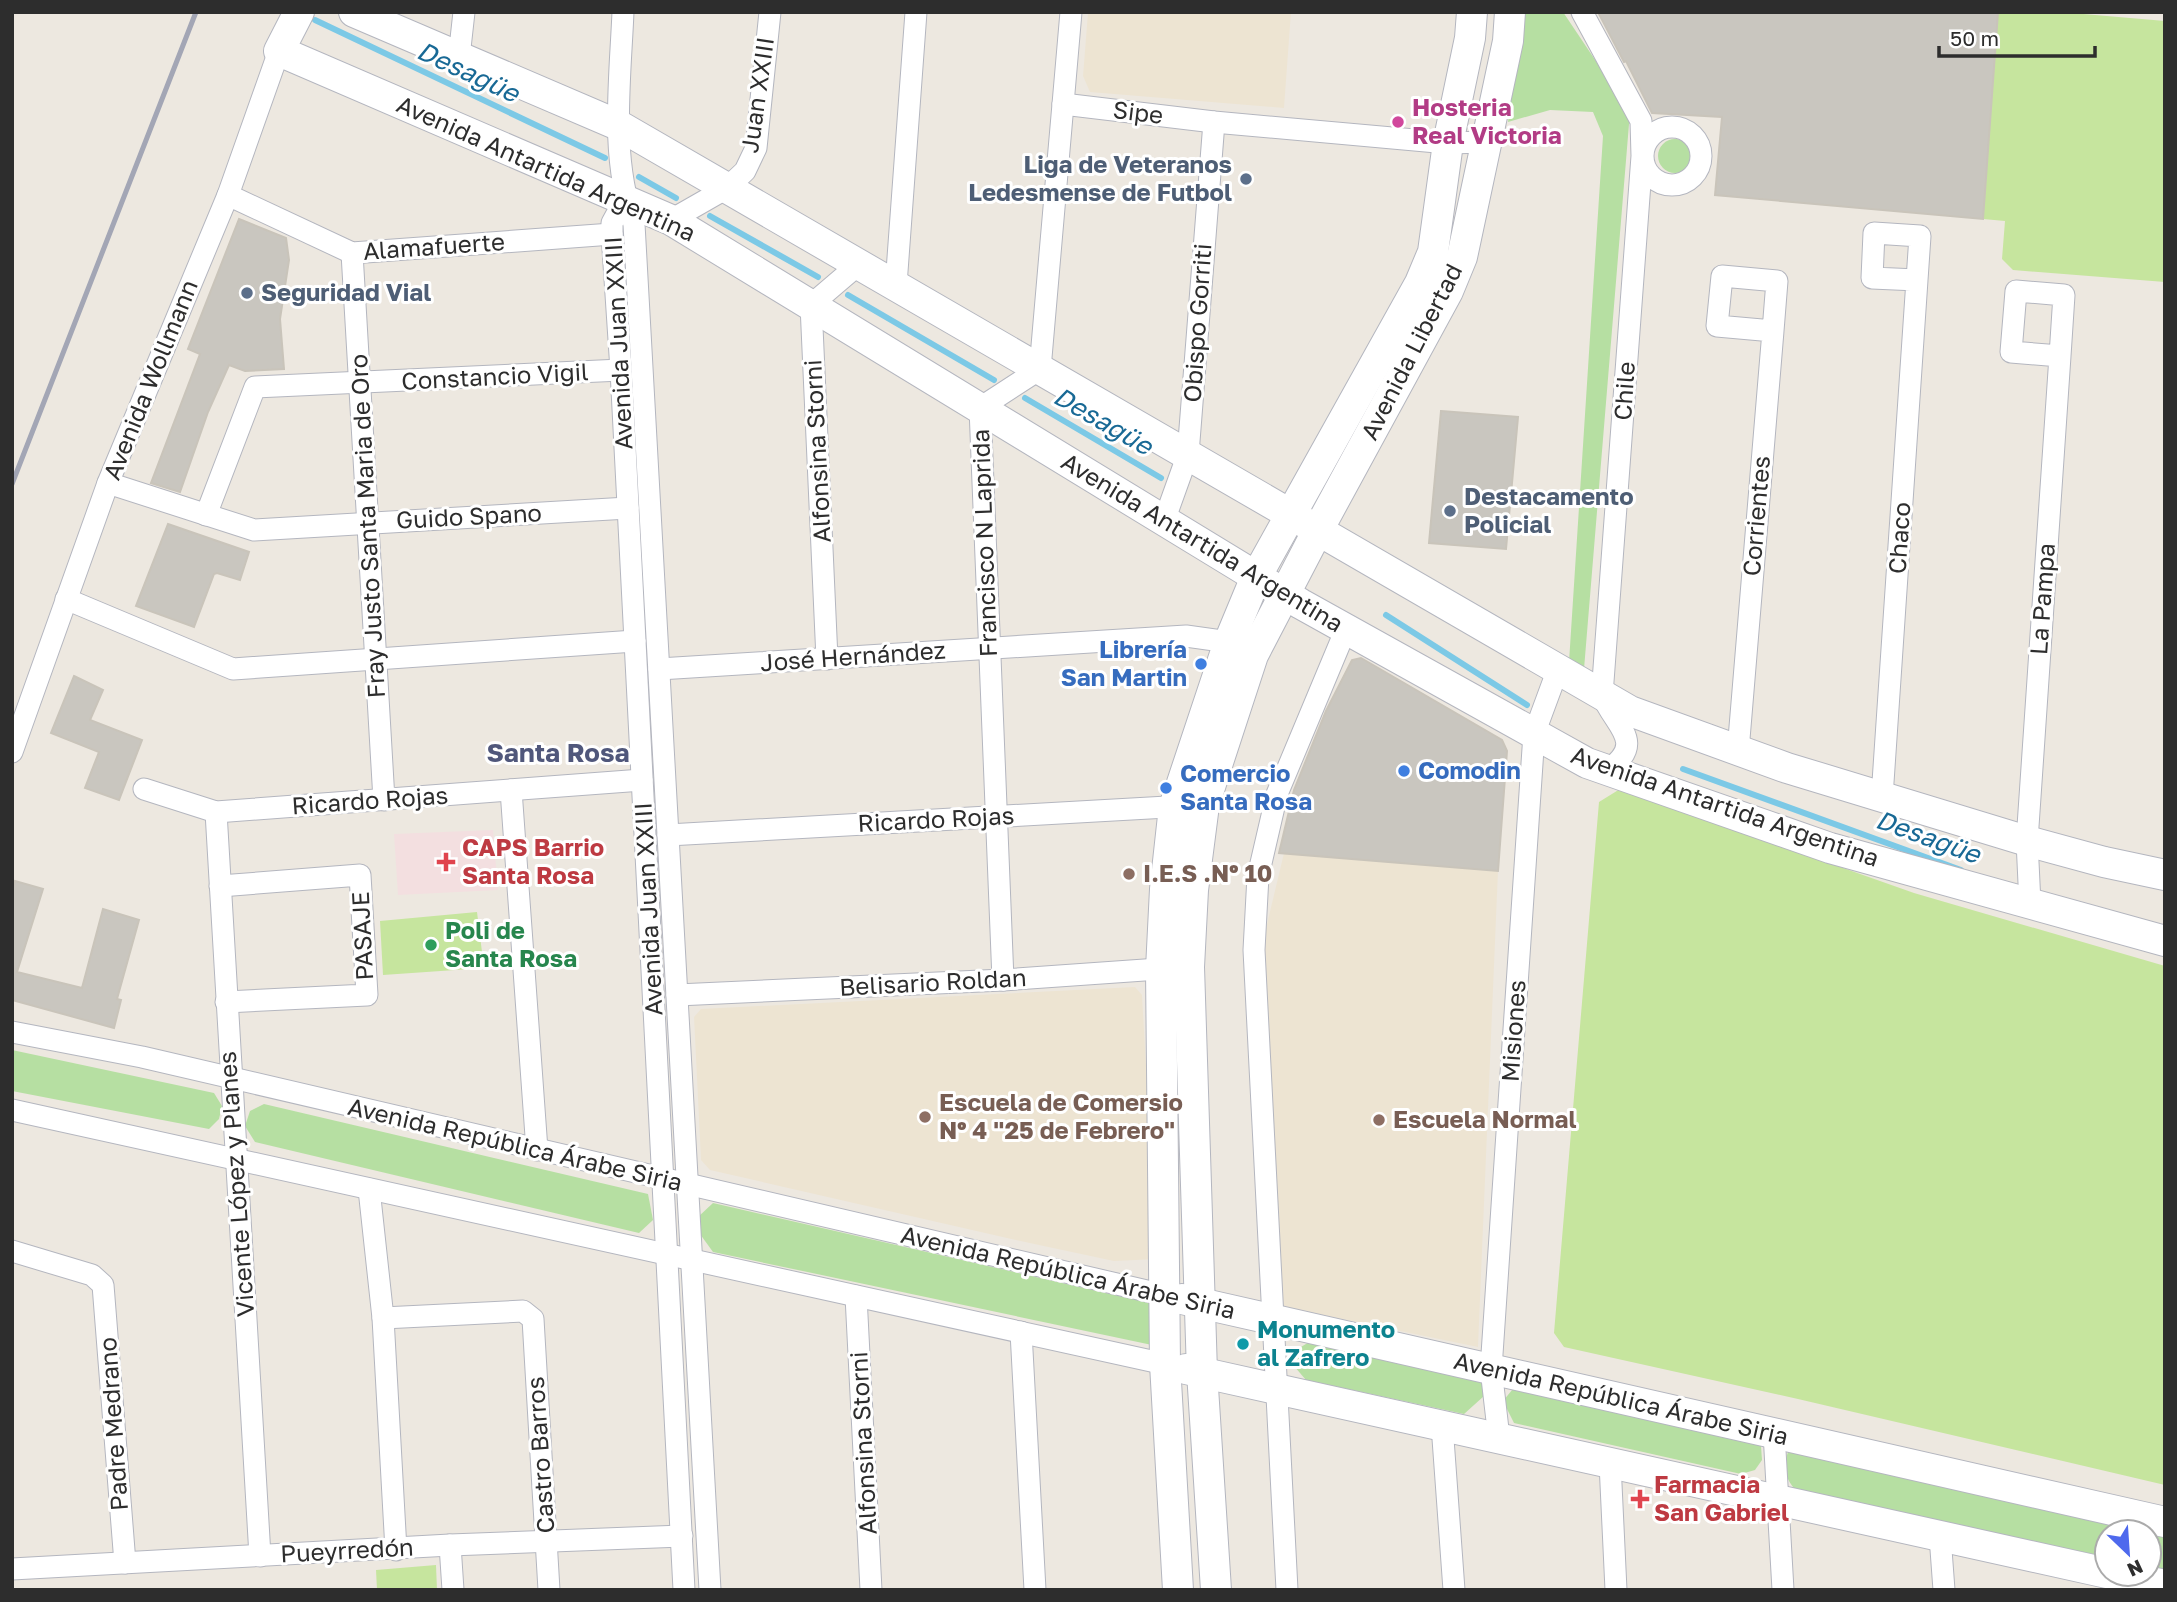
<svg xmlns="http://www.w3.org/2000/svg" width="2177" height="1602" font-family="'Golos Text',sans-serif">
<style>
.education{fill:#ede4d2}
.medical{fill:#f3dfe0}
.green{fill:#b6dfa2}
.pitch{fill:#c6e59e}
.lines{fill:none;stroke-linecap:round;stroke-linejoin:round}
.stream{stroke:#7cc9e6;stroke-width:6}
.building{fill:#c9c6bf;stroke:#c9c4ba;stroke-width:2}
.street-casing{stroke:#b4b6bf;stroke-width:23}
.secondary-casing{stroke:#b4b6bf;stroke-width:32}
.street{stroke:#fff;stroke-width:21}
.secondary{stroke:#fff;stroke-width:30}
.rail{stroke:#a3a6b5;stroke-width:5}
.hotel-dot{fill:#d1479c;stroke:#fff;stroke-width:2.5}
.service-dot{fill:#5c6f8a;stroke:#fff;stroke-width:2.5}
.shop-dot{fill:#3f7fe0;stroke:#fff;stroke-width:2.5}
.health-dot{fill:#e0444e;stroke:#fff;stroke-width:2.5}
.education-dot{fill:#8d6e63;stroke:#fff;stroke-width:2.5}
.leisure-dot{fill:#2e9e5b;stroke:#fff;stroke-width:2.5}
.culture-dot{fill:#0f9aa8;stroke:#fff;stroke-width:2.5}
.labels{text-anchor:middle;stroke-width:6;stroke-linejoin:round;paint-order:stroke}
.street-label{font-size:24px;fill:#2d2d2d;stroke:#fff}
.hotel-label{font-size:24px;font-weight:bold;fill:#b23c85;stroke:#fff;text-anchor:start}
.service-label{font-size:24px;font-weight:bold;fill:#4e5e75;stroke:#fff;text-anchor:start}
.shop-label{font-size:24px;font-weight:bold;fill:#366cbe;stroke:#fff;text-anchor:start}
.health-label{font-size:24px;font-weight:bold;fill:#be3a42;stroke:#fff;text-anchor:start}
.education-label{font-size:24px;font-weight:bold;fill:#785e54;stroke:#fff;text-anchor:start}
.leisure-label{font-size:24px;font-weight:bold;fill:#27864d;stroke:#fff;text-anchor:start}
.culture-label{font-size:24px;font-weight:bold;fill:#0d838f;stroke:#fff;text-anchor:start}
.water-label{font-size:26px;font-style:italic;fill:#186995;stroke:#fff}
.neighbourhood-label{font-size:26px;font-weight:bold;fill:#50577b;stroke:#fff}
</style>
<rect width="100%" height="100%" fill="#ede8e0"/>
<g class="education">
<polygon points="1088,12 1291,12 1284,108 1090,92 1083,76"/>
<polygon points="1284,853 1498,871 1478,1347 1284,1307 1279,1295 1262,945"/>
<polygon points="1135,987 1142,995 1157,1259 1114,1261 1025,1242 710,1170 701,1160 694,1017 701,1009"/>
</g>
<polygon class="medical" points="493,830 498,890 398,895 394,834"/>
<g class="green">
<polygon points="1519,12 1563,12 1630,112 1584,669 1569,662 1603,136 1593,112 1550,110 1508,122 1517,52"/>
<circle cx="1675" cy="156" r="17"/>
<polygon points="12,1050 214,1093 222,1106 219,1119 209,1129 12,1091"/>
<polygon points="264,1104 648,1194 653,1220 639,1233 255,1142 245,1126 250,1111"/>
<polygon points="713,1203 1154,1304 1152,1345 713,1252 700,1234 698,1217"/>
<polygon points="1311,1341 1475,1373 1482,1384 1484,1396 1464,1414 1306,1380 1294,1366 1289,1354"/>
<polygon points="1517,1384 1748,1435 1761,1446 1762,1460 1755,1470 1741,1474 1514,1423 1503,1401"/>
<path d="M 1803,1448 L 2165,1527 L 2165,1570 L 2149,1566 L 2149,1532 L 2107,1532 L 2107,1557 L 1797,1492 C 1785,1478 1782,1469 1788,1452 Z"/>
</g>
<g class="pitch">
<polygon points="1998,12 2060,12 2165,21 2165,282 2013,270 2002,259 2005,221 1983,219"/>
<polygon points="1620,789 1914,893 2165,966 2165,1485 1798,1399 1564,1347 1554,1333 1599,802"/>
<polygon points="477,912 484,968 383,975 380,921"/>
<polygon points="436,1565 437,1590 377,1590 376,1570"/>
</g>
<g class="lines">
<g class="stream">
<polyline points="315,20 605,158"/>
<polyline points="639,177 676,198"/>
<polyline points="710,216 818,277"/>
<polyline points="848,295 994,380"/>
<polyline points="1025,398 1161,478"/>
<polyline points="1386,615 1527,705"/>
<polyline points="1683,769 1961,870"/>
</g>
</g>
<g class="building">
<polygon points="1598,12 1998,12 1983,219 1715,195 1722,117 1652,113 1626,61 1624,62"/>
<polygon points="239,219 286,238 289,260 280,319 284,369 245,371 229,365 208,412 180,492 151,483 200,354 188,349"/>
<polygon points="1441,411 1518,417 1506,549 1429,543"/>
<polygon points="168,524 249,552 240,580 217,573 214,574 194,627 136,606"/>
<polygon points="1361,658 1502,740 1507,751 1498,871 1279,853 1294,790 1326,711 1352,660"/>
<polygon points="74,676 103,690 90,720 142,740 119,800 85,788 99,752 51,733"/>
<polygon points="15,881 43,889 17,972 82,988 103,909 139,920 117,999 121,1000 114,1028 12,1000 12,891"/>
</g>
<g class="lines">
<defs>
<g id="street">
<path d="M 623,12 C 620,82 610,157 634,224 L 710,1590"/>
<path d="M 1582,12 L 1641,121 L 1642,156 L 1602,695 C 1615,727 1647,742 1608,770"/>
<polyline points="459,57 464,12"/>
<polyline points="1063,104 1214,122 1448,143 1487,142"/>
<circle cx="1672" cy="156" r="29"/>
<polyline points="228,195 352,253 612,234"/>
<polyline points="625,199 612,223 612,234 621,370 684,1590"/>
<polyline points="671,220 727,188 745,171 756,148 770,12"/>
<polyline points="352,253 384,800"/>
<polyline points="896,285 916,12"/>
<polyline points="108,483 254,530 628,508"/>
<polyline points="206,515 255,387 621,370"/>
<polyline points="1164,521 1188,454 1214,122"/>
<polyline points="66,599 233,669 635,641"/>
<polyline points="827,659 811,305 859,264"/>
<polyline points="659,669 1186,636 1229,642 1239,647"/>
<polyline points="1738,751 1773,331 1777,281 1722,276 1717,326 1773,331"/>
<polyline points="12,752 108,483 228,195 279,51"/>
<polyline points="144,789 216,812 642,780"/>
<polyline points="511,790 537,1150"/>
<polyline points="1882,797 1917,280 1920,236 1874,233 1872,278 1917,280"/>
<polyline points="216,812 260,1556"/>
<polyline points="668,835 1185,806"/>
<polyline points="220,886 360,875 367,995 226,1002"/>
<polyline points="2030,904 2027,841 2060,356 2064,295 2016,291 2011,352 2060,356"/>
<polyline points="1003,980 980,408 1040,369 1071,12"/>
<polyline points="677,995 1003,980 1173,968"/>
<polyline points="12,1032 142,1057 1164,1295"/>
<polyline points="12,1110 1165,1364"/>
<polyline points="369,1189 383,1318 396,1550"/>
<polyline points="12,1251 92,1275 103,1285 125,1563"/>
<polyline points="856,1296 871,1590"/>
<polyline points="383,1318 523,1311 533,1319 549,1590"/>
<polyline points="1021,1332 1035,1590"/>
<polyline points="1442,1425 1454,1590"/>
<polyline points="1774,1433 1783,1590"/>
<polyline points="1499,1438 1491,1369 1534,734 1558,669"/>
<polyline points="1610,1463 1616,1590"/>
<polyline points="1940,1536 1944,1590"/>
<polyline points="450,1545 453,1590"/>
<polyline points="12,1569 450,1545 682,1536"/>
<polyline points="1287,1590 1254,950 1258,876 1277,794 1346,629"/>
</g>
<g id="secondary">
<polyline points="299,12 279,51 671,220 1301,604 1587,763 1830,848 2165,941"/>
<polyline points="354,12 618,125 1630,711 1787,768 2027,841 2104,862 2165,875"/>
<polyline points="1182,1299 2165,1522"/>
<polyline points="1186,1369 2107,1573"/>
<polyline points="2113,1574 2165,1585"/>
<polyline points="1178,1590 1165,1364 1161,969 1165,889 1174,807 1229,642 1256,577 1420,283 1433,252 1448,143 1470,38 1472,12"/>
<polyline points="1216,1590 1202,1372 1189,967 1193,890 1204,805 1253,655 1318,530 1448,291 1462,257 1508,41 1510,12"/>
</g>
</defs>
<use href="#street" class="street-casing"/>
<use href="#secondary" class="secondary-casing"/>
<use href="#street" class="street"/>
<use href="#secondary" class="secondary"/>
<polyline class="rail" points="12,484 196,12"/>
</g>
<circle class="hotel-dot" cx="1398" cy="122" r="7"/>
<g class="service-dot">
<circle cx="1246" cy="179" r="7"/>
<circle cx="247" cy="293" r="7"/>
<circle cx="1450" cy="511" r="7"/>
</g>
<g class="shop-dot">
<circle cx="1201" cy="664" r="7"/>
<circle cx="1404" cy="771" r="7"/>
<circle cx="1166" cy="788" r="7"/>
</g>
<g class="health-dot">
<path d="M442.5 851.5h7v7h7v7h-7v7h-7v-7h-7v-7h7z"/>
<path d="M1636.5 1488.5h7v7h7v7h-7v7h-7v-7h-7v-7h7z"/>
</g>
<g class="education-dot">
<circle cx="1129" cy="874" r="7"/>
<circle cx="925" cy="1117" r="7"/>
<circle cx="1379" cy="1120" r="7"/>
</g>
<circle class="leisure-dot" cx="431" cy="945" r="7"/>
<circle class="culture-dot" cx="1243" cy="1344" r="7"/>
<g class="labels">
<g class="street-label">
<text transform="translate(758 95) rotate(-82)" y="8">Juan XXIII</text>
<text transform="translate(1138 113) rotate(7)" y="8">Sipe</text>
<text transform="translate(546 169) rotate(24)" y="8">Avenida Antartida Argentina</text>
<text transform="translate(434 247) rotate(-4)" y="8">Alamafuerte</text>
<text transform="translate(1198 323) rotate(-86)" y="8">Obispo Gorriti</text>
<text transform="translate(619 343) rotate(-93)" y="8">Avenida Juan XXIII</text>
<text transform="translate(1412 352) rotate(-63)" y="8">Avenida Libertad</text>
<text transform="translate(495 377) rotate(-3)" y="8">Constancio Vigil</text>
<text transform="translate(151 380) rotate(-68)" y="8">Avenida Wollmann</text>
<text transform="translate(1625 391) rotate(-86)" y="8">Chile</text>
<text transform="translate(818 451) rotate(-93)" y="8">Alfonsina Storni</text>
<text transform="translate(1757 516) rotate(-85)" y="8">Corrientes</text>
<text transform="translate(469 517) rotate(-3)" y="8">Guido Spano</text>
<text transform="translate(368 526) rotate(-93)" y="8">Fray Justo Santa Maria de Oro</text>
<text transform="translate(1900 538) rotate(-86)" y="8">Chaco</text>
<text transform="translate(985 543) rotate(-92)" y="8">Francisco N Laprida</text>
<text transform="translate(1202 543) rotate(31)" y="8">Avenida Antartida Argentina</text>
<text transform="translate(2043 599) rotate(-86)" y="8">La Pampa</text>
<text transform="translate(853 657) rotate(-4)" y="8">José Hernández</text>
<text transform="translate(370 801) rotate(-4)" y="8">Ricardo Rojas</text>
<text transform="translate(1725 807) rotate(19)" y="8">Avenida Antartida Argentina</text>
<text transform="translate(936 820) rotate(-3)" y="8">Ricardo Rojas</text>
<text transform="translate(649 909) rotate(-93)" y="8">Avenida Juan XXIII</text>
<text transform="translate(363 936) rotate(-93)" y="8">PASAJE</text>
<text transform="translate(933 983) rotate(-3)" y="8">Belisario Roldan</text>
<text transform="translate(1514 1031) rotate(-86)" y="8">Misiones</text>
<text transform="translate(515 1145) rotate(13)" y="8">Avenida República Árabe Siria</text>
<text transform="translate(237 1184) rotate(-94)" y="8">Vicente López y Planes</text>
<text transform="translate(1068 1273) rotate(13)" y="8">Avenida República Árabe Siria</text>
<text transform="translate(1621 1399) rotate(13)" y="8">Avenida República Árabe Siria</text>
<text transform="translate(114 1424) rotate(-94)" y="8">Padre Medrano</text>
<text transform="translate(864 1443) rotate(-93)" y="8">Alfonsina Storni</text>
<text transform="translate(541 1455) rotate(-94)" y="8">Castro Barros</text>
<text transform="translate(347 1551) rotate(-3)" y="8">Pueyrredón</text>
</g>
<g class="hotel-label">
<text x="1412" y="116">Hosteria<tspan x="1412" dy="28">Real Victoria</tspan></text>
</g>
<g class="service-label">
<text x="1232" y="173" text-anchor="end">Liga de Veteranos<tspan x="1232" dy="28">Ledesmense de Futbol</tspan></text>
<text x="261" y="301">Seguridad Vial</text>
<text x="1464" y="505">Destacamento<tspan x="1464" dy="28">Policial</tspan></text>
</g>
<g class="shop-label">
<text x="1187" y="658" text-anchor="end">Librería<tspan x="1187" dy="28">San Martin</tspan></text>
<text x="1418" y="779">Comodin</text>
<text x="1180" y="782">Comercio<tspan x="1180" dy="28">Santa Rosa</tspan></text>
</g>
<g class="health-label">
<text x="462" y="856">CAPS Barrio<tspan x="462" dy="28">Santa Rosa</tspan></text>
<text x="1654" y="1493">Farmacia<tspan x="1654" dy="28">San Gabriel</tspan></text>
</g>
<g class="education-label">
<text x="1143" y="882">I.E.S .Nº 10</text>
<text x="939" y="1111">Escuela de Comersio<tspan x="939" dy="28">Nº 4 "25 de Febrero"</tspan></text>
<text x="1393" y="1128">Escuela Normal</text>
</g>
<g class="leisure-label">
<text x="445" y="939">Poli de<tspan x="445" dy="28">Santa Rosa</tspan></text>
</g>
<g class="culture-label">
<text x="1257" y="1338">Monumento<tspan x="1257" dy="28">al Zafrero</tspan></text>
</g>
<g class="water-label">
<text transform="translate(468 72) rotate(25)" y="9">Desagüe</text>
<text transform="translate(1103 421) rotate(30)" y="9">Desagüe</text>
<text transform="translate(1928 837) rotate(20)" y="9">Desagüe</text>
</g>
<g class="neighbourhood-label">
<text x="558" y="762">Santa Rosa</text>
</g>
</g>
<rect width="2177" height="1602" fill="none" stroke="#2d2d2d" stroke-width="28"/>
<g transform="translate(2128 1553) rotate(155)"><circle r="33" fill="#ffffff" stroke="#ababab" stroke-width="2"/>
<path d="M0-5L12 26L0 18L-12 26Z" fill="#4e69ed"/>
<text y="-10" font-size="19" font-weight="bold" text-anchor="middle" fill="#2d2d2d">N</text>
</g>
<path d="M1939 46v10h156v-10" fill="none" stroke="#2d2d2d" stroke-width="3.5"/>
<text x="1950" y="46" font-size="21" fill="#2d2d2d" stroke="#ffffff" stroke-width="5" paint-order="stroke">50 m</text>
</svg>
